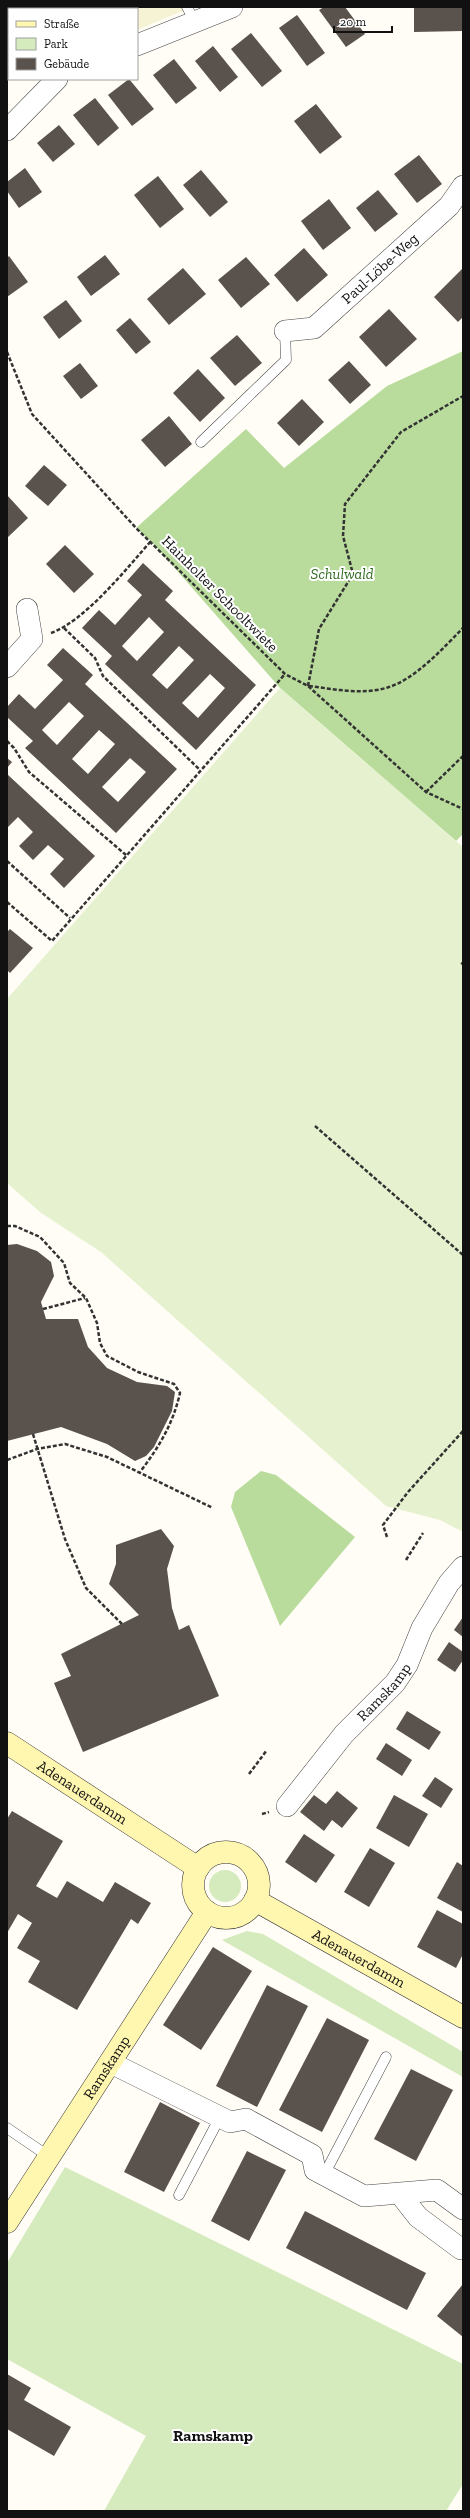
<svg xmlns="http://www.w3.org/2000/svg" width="470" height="2518" font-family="'Zilla Slab',serif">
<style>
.farmland{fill:#f6f3d4}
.green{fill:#d5ebbd}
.forest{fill:#b9dc9c}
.pitch{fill:#e6f2cf}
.building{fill:#5a524d;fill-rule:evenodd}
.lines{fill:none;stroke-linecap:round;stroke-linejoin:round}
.lane-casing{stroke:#444;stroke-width:11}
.street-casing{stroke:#444;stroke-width:22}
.secondary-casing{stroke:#333;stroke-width:23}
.path{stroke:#333;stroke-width:2.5;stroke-dasharray:4 2;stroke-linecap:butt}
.lane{stroke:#fff;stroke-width:10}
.street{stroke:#fff;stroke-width:21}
.secondary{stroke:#fff6b0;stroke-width:22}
.labels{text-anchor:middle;stroke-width:4;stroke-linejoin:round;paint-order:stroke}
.street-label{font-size:15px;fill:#111;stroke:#fff}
.park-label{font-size:15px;font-style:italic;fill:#2f6b1f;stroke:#fff}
.neighbourhood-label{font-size:16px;font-weight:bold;fill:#111;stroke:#fff}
</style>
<rect width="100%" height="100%" fill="#fffdf5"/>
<polygon class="farmland" points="111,7 192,7 137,30 137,9 112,9"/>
<g class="green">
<circle cx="225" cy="1886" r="16"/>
<polygon points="247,1931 263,1934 463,2052 463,2077 222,1940"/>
<polygon points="65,2167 463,2364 463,2484 446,2511 104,2511 146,2436 7,2359 7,2263"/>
</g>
<g class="forest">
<polygon points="463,351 463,834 456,841 280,688 151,541 136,528 246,429 284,468 387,386"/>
<polygon points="261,1471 276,1475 355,1537 280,1626 231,1507 235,1492"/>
</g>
<polygon class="pitch" points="280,688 463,847 463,1532 440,1520 386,1506 101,1252 41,1213 7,1183 7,999"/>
<g class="building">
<polygon points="324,7 345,7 365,34 346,47 319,10"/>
<polygon points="414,7 462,7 463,31 414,32"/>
<polygon points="297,15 325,53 307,66 279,28"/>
<polygon points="7,26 9,28 9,48 7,49"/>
<polygon points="251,33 282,71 262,87 231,49"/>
<polygon points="213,46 238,77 220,92 195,61"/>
<polygon points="174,59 197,88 176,104 153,75"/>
<polygon points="129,79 154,109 132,126 108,95"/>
<polygon points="95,98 119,128 98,146 73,115"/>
<polygon points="316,104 342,137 320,154 294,121"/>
<polygon points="59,125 75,144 53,162 37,143"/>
<polygon points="419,155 442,184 417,203 394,174"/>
<polygon points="25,168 42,192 19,208 7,191 7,182"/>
<polygon points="201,170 228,202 210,217 183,185"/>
<polygon points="158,176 184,209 160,228 134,195"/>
<polygon points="378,190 398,214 375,232 356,208"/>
<polygon points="329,199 351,228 323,250 301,221"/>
<polygon points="304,248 328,275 297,302 274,275"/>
<polygon points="105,255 120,274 91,296 77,277"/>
<polygon points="9,256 28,282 7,297 7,258"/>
<polygon points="246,257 270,284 241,308 218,280"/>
<polygon points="183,268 206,294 169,325 147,299"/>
<polygon points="463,268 463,317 458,322 434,297"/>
<polygon points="66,300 82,321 59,339 43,317"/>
<polygon points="389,309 417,339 386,367 359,337"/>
<polygon points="130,318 151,342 136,354 116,330"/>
<polygon points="237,335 262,363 235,386 210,358"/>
<polygon points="349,361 371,385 350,404 328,380"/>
<polygon points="80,363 98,386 81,399 63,376"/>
<polygon points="198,369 225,398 200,422 173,393"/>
<polygon points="302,399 324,422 299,446 277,423"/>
<polygon points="169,416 192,444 165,467 141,440"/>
<polygon points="44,465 67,485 48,506 25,486"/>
<polygon points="7,495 28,518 7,538"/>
<polygon points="65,545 94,574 74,593 46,564"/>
<path d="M 143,563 L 173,591 L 165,600 L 256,685 L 196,750 L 105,664 L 112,656 L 82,628 L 99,610 L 115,625 L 142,595 L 127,581 ZM 149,617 L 164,632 L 137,661 L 122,646 ZM 179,646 L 194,660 L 167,689 L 152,675 ZM 210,674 L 225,688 L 198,718 L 182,703 Z"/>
<path d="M 63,648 L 93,675 L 85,684 L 177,769 L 116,833 L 25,748 L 33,741 L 7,717 L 7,707 L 19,694 L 35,709 L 63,680 L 47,665 ZM 69,702 L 84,716 L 57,745 L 42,730 ZM 99,730 L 115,744 L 88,774 L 72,759 ZM 130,758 L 146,772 L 118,802 L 102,787 Z"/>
<polygon points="7,758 12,762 7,768"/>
<polygon points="7,774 95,856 64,888 50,874 64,859 48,845 33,860 19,846 33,832 18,817 7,828"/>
<polygon points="10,929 33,948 10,973 7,970 7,932"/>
<polygon points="17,1244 37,1251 51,1262 54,1276 41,1302 46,1319 78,1319 88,1347 107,1368 137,1382 167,1386 175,1392 172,1411 154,1447 146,1456 135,1461 107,1444 61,1427 7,1441 7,1245"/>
<polygon points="161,1529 174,1546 167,1569 172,1608 179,1630 189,1625 219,1696 83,1752 54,1683 71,1676 61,1654 139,1615 109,1584 116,1564 116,1545"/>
<polygon points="463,1617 463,1637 454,1630"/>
<polygon points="449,1642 463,1652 463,1660 455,1672 437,1660"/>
<polygon points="407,1711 441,1732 429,1750 396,1729"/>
<polygon points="386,1743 412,1760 402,1776 376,1759"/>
<polygon points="435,1777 453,1789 441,1808 422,1796"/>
<polygon points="337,1791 358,1808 342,1828 332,1820 324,1831 300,1812 314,1795 326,1804"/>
<polygon points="394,1795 428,1814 409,1847 376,1828"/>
<polygon points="12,1811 63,1841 36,1886 57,1898 67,1881 103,1902 115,1882 151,1903 138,1924 131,1919 77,2010 28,1982 40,1961 17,1948 32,1923 18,1914 7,1933 7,1819"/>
<polygon points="304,1834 335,1855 316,1883 285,1862"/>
<polygon points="370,1848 395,1863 369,1907 344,1892"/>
<polygon points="457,1862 463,1866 463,1912 437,1898"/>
<polygon points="437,1910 463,1924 463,1954 456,1968 417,1947"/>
<polygon points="213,1947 252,1971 201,2050 163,2025"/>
<polygon points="267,1985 308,2006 257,2107 216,2086"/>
<polygon points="327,2018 369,2040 322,2132 279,2110"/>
<polygon points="411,2069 453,2090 416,2161 374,2139"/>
<polygon points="160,2102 200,2123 164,2192 124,2172"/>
<polygon points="247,2151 286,2170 249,2241 211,2221"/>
<polygon points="305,2211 426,2273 407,2310 286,2248"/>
<polygon points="463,2284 463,2337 437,2316"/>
<polygon points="7,2374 31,2388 24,2400 71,2427 54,2456 7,2429"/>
</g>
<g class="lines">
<defs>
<g id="lane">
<polyline points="187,7 195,22"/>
<polyline points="201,442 286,360 285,331"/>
<polyline points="7,2128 48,2156"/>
<polyline points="324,2175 386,2057"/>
<polyline points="179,2195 220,2117"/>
</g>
<g id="street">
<polyline points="29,7 30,9"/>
<polyline points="137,45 232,7"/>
<polyline points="7,130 57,79"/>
<path id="s1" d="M 285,331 L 314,328 L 449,206 L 463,186"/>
<polyline points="7,667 32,639 27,609"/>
<path id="s2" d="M 287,1806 L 344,1734 L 395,1683 L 407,1665 L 422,1628 L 449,1583 L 463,1567"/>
<polyline points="111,2063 230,2122 246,2119 312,2155 315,2170 364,2196 437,2190 463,2209"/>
<polyline points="400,2194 418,2217 461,2249"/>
</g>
<g id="secondary">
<path id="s3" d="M 7,1743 L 198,1868"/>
<circle cx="226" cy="1885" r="33"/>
<path id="s4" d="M 255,1900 L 463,2017"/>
<path id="s5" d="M 7,2222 L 207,1912"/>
</g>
</defs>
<use href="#lane" class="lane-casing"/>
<use href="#street" class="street-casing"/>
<use href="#secondary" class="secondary-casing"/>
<g class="path">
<polyline points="7,352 32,414 136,528 285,674 308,686 426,792 463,809"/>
<polyline points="64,628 95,658 103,676 200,770"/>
<path d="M 51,633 C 85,621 127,568 151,541"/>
<polyline points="308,686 319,629 353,574 343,536 345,504 401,432 463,396"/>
<path d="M 309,686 C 334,689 361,695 386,688 C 415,680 442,649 463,628"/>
<polyline points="7,741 14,748 29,772 126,855"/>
<polyline points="426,792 463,756"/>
<polyline points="7,861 70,918"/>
<polyline points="7,902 52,941 285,674"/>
<polyline points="461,963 463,964"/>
<polyline points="315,1126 463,1255"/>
<path d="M 7,1226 L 15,1226 L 40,1237 L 64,1263 L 70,1283 L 86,1298 L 97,1323 L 100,1343 L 107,1356 L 138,1372 L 174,1384 L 180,1393 C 173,1424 159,1447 140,1472"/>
<polyline points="43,1309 85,1298"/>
<polyline points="33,1434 65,1539 86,1588 122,1624"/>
<polyline points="7,1460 37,1449 65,1444 107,1457 213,1508"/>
<polyline points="387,1537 383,1525 408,1492 463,1431"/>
<polyline points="406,1560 423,1533"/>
<polyline points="249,1774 267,1750"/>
<polyline points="262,1814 269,1812"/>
</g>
<use href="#lane" class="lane"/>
<use href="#street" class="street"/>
<use href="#secondary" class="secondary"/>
</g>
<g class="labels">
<g class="street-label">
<text dy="5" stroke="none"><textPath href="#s1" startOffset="118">Paul-Löbe-Weg</textPath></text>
<text transform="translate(220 594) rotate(45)" y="5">Hainholter Schooltwiete</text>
<text dy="5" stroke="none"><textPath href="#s2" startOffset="150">Ramskamp</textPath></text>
<text dy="5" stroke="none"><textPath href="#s3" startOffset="90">Adenauerdamm</textPath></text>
<text dy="5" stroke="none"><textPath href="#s4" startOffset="119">Adenauerdamm</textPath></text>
<text dy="5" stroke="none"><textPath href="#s5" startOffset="184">Ramskamp</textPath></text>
</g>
<g class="park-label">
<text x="342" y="579">Schulwald</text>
</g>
<g class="neighbourhood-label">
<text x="213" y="2441">Ramskamp</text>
</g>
</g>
<rect width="470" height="2518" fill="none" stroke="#111111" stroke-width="16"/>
<rect x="8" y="8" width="130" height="72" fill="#ffffff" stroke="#a0a0a0"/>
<rect x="16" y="21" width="20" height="6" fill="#fff6b0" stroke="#a0a0a0"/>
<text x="44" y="28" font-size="12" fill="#111111">Straße</text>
<rect x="16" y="38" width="20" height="12" fill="#d5ebbd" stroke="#a0a0a0"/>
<text x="44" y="48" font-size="12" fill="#111111">Park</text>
<rect x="16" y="58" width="20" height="12" fill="#5a524d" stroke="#a0a0a0"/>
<text x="44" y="68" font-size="12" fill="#111111">Gebäude</text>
<path d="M334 26v6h58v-6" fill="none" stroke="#111111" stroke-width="2"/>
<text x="340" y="26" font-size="12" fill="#111111" stroke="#ffffff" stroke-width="3" paint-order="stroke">20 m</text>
</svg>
